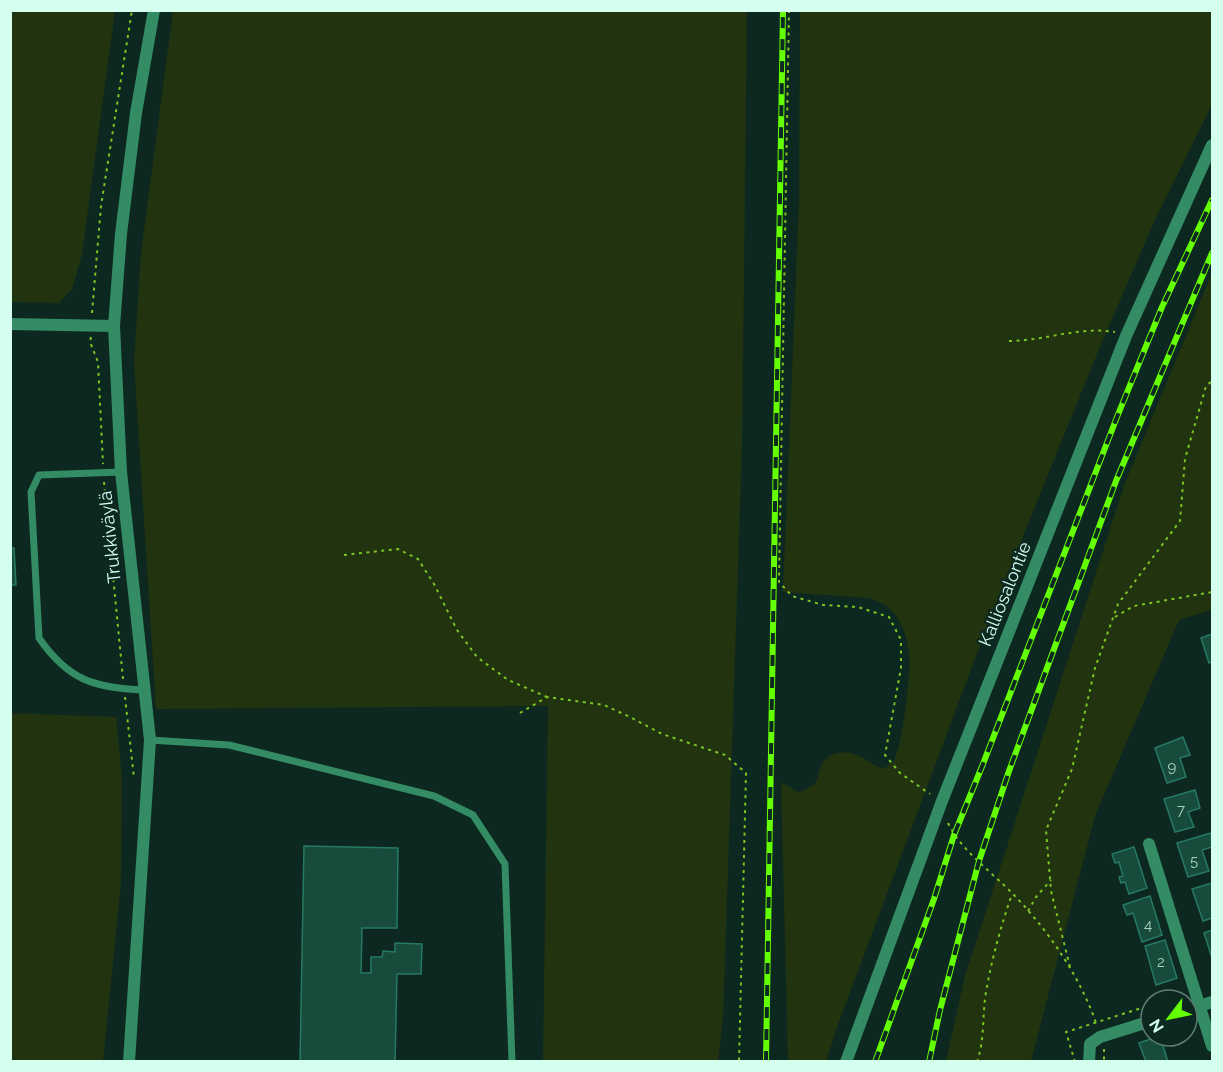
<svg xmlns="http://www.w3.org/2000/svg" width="1223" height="1072" font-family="Raleway,sans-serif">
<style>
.green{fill:#22330f}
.building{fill:#174b3c;stroke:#277a61;stroke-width:1.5}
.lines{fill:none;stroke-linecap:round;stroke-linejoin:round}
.path{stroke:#7cc523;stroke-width:2;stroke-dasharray:3 4.5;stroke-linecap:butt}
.service{stroke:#338c64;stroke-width:7}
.minor{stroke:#338c64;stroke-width:12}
.rail-casing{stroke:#64ff00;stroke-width:6}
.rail{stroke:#0d2820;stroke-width:4;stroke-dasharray:11;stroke-linecap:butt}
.labels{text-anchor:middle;stroke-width:4.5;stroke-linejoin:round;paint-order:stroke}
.number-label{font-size:15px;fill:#a5d2c2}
.street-label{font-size:18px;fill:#d4ffef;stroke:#0d2820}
</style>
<rect width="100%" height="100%" fill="#0d2820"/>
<g class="green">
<polygon points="11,10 115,11 82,254 72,289 59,303 11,302"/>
<polygon points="173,11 747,11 742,446 723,1020 718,1061 543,1061 548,706 156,709 134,363 141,253"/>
<path d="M 800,11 L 1212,11 L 1212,105 L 1153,224 L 1099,349 L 994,608 L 837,1027 L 826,1062 L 788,1061 L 781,782 L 800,793 C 804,790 813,786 816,782 C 818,779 819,772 820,769 C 824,755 836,751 850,753 C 863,756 872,765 884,769 C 887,766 892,763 894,760 C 903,744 911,673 909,655 C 908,641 903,623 893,612 C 887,605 877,601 869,598 L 783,592 L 799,201 Z"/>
<polygon points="1212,273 1212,610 1179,620 1095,816 1031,1061 946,1061 965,976 1125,483"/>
<polygon points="11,713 116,717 122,779 121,882 103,1061 11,1061"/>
</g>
<g class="building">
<polygon points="10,548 14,548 16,585 10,585"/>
<polygon points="1212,634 1212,662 1209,663 1201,638"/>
<polygon points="1183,737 1190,755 1180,758 1186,777 1167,783 1155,748"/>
<polygon points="1195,790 1200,808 1188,812 1194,827 1175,832 1164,799"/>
<polygon points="1211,833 1212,847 1202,850 1209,871 1188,877 1177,843"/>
<polygon points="304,846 398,848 397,928 362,928 361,973 371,973 371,957 382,957 383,951 395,952 395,943 422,944 421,974 397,974 395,1062 300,1062"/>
<polygon points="1134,847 1147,888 1129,894 1125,882 1121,883 1119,877 1123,876 1119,862 1115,863 1112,854"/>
<polygon points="1212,883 1212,918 1203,921 1192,889"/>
<polygon points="1150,896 1162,935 1142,942 1133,913 1127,915 1123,905"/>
<polygon points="1212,930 1212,958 1204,933"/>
<polygon points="1165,940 1177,978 1156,985 1145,946"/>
<polygon points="1160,1036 1168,1062 1146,1062 1139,1043"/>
</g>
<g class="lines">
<g class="path">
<polyline points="789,10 779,582 792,596 823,605 858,607 889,617 901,640 901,668 885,755 900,773 930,794"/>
<polyline points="92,313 101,206 132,10"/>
<polyline points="91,337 90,342 98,362 103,464"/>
<path d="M 1009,341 C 1044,341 1079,326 1115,332"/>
<polyline points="104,482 123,679"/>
<polyline points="344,555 398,549 418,559 434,584 457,630 477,657 508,680 547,697"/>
<polyline points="1115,617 1134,606 1212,592"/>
<polyline points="125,697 134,778"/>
<polyline points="520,713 547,697 604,705 630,717 662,734 725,755 746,773 739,1062"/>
<path d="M 948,823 C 961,850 988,869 1010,891 C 1046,927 1081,977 1097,1026"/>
<polyline points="1028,911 1036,897 1051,880"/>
<polyline points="1070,967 1051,891 1046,830 1072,769 1095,668 1118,604 1180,521 1185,459 1206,386 1212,381"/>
<polyline points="1166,1000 1184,994"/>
<polyline points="1104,1049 1104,1062"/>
<path d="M 977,1062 C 985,1039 982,1016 986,992 C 992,958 1001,926 1012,894"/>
<polyline points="1075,1062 1066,1032 1151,1005"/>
</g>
<g class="service">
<path d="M 121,472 L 39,475 L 31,492 L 39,638 C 68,680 94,688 144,690"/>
<polyline points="150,740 229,745 434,796 473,815 505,864 512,1062"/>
</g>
<g class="minor">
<polyline points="10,324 114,326"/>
<polyline points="1149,844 1212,1046"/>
<polyline points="1187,1010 1212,1002"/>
<polyline points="129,1062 150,740 121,472 114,326 121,234 136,113 154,10"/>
<polyline points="846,1062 942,801 1126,336 1212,145"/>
<polyline points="1089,1062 1090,1044 1100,1037 1151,1021"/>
</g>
<defs>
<g id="rail">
<polyline points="766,1062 783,10"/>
<polyline points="875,1062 934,899 954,835 983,764 1117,417 1162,307 1212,200"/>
<polyline points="929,1062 940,1010 979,861 1009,771 1116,481 1212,253"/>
</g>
</defs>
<use href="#rail" class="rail-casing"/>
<use href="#rail" class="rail"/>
</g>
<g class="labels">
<g class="number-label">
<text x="1172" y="772">9</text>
<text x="1181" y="815">7</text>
<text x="1194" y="866">5</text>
<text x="1148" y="930">4</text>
<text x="1161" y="967">2</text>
</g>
<g class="street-label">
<text transform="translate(110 537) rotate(-96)" y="6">Trukkiväylä</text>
<text transform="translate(1005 594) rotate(-68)" y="6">Kalliosalontie</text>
</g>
</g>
<rect width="1223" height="1072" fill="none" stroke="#d4ffef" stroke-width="24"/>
<g transform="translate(1169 1018) rotate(238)"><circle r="28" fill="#0d2820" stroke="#5d7e73" stroke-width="1.5"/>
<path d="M0-4.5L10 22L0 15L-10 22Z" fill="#64ff00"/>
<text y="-9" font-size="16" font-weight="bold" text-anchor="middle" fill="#d4ffef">N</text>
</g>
</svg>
